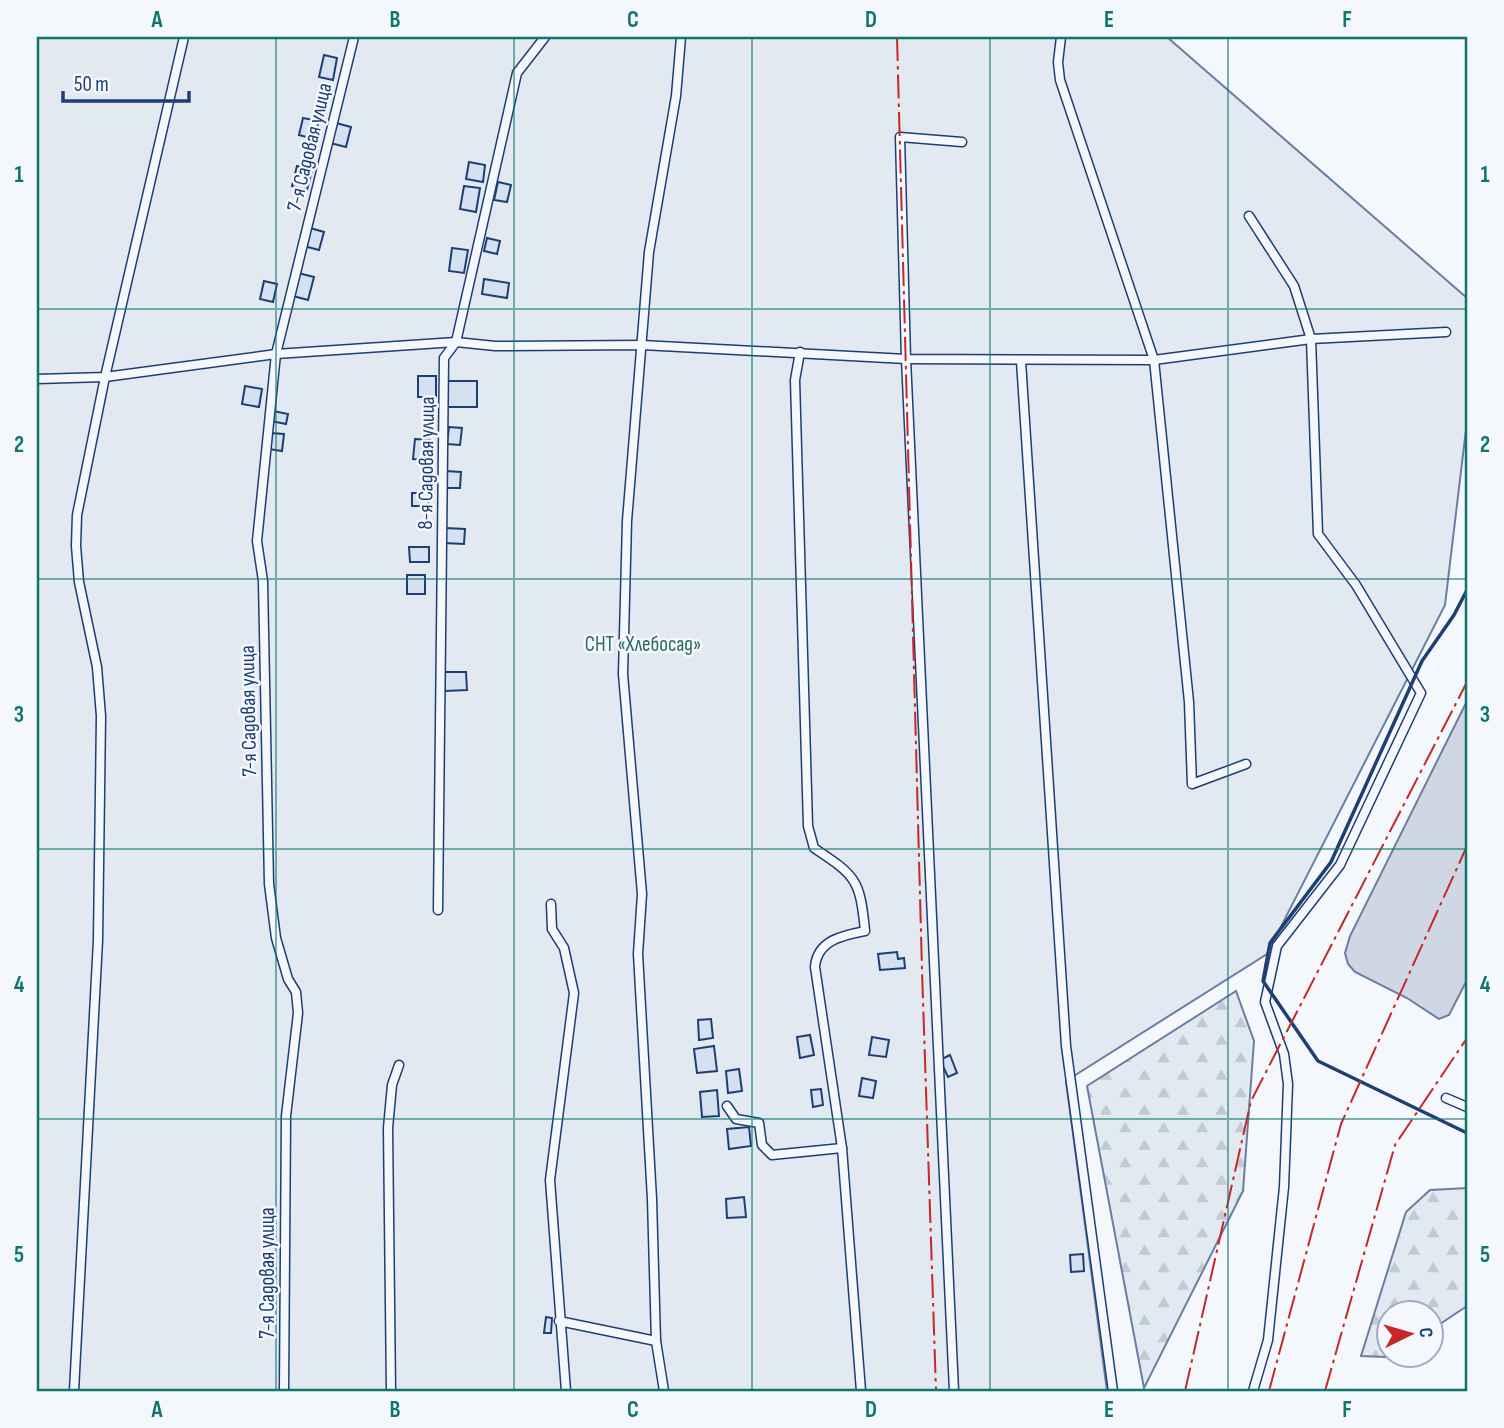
<svg xmlns="http://www.w3.org/2000/svg" width="1504" height="1428" font-family="'Sofia Sans Condensed',sans-serif">
<style>
.green{fill:#e3e9f0;stroke:#687fa3;stroke-width:2}
.forest{fill:url(#forest-firs);stroke:#687fa3;stroke-width:2}
.water{fill:#cfd7e4;stroke:#687fa3;stroke-width:2}
.building{fill:#d5e0f0;stroke:#1d3f73;stroke-width:2}
.lines{fill:none;stroke-linecap:round;stroke-linejoin:round}
.service-casing{stroke:#1d3f73;stroke-width:11}
.service{stroke:#f4f7fb;stroke-width:8}
.wall{stroke:#1d3f73;stroke-width:3.5}
.power{stroke:#c62828;stroke-width:2;stroke-dasharray:24 5 3.5 5;stroke-linecap:butt}
.grid{fill:none;stroke:#0f766e;stroke-width:2;stroke-opacity:0.55}
.labels{text-anchor:middle;stroke-width:5;stroke-linejoin:round;paint-order:stroke}
.street-label{font-size:21px;fill:#1d3f73;stroke:#f4f7fb}
.park-label{font-size:21px;fill:#2c6c60;stroke:#f4f7fb}
.neatline{fill:none;stroke:#0f766e;stroke-width:2.5}
.grid-label{font-size:23px;text-anchor:middle;font-weight:bold;fill:#0f766e}
</style>
<defs>
<pattern id="forest-firs" width="22" height="20" patternUnits="userSpaceOnUse" patternTransform="scale(1.75)"><rect width="22" height="20" fill="#e3e9f0"/><path d="M5 1l3.5 6h-7zM16 11l3.5 6h-7z" fill="#c2c9d1"/></pattern>
</defs>
<rect width="100%" height="100%" fill="#f4f7fb"/>
<polygon class="green" points="37,37 1167,37 1467,298 1467,421 1445,605 1267,954 1066,1081 1107,1391 37,1391"/>
<g class="forest">
<polygon points="1236,991 1254,1041 1243,1191 1144,1388 1087,1086"/>
<polygon points="1467,1188 1467,1306 1431,1330 1430,1312 1388,1312 1388,1354 1391,1355 1386,1357 1361,1356 1406,1212 1430,1190"/>
</g>
<polygon class="water" points="1467,701 1467,980 1449,1015 1439,1019 1407,998 1355,972 1348,964 1345,953 1350,936"/>
<g class="building">
<polygon points="324,55 337,58 333,80 319,77"/>
<polygon points="303,118 319,121 314,139 299,135"/>
<polygon points="336,123 351,127 346,147 330,143"/>
<polygon points="469,162 485,165 483,182 466,179"/>
<polygon points="297,166 312,170 307,190 292,186"/>
<polygon points="498,182 511,185 507,202 494,200"/>
<polygon points="464,186 480,188 476,212 460,209"/>
<polygon points="310,228 324,232 319,250 304,246"/>
<polygon points="487,238 500,241 497,254 484,251"/>
<polygon points="452,248 468,250 464,273 449,271"/>
<polygon points="298,273 314,277 308,300 293,296"/>
<polygon points="484,279 509,283 507,298 482,294"/>
<polygon points="264,281 277,284 273,302 260,299"/>
<rect x="418" y="376" width="18" height="21"/>
<rect x="448" y="381" width="29" height="26"/>
<polygon points="245,386 262,389 259,407 242,404"/>
<polygon points="273,411 288,414 286,424 271,421"/>
<polygon points="449,427 462,428 460,445 447,444"/>
<polygon points="270,433 284,434 282,451 269,449"/>
<polygon points="415,439 430,440 428,460 413,459"/>
<polygon points="446,471 461,472 460,488 445,488"/>
<polygon points="412,493 429,493 428,506 412,506"/>
<polygon points="445,528 465,529 464,544 444,543"/>
<polygon points="409,547 429,547 429,562 410,562"/>
<rect x="407" y="575" width="18" height="19"/>
<polygon points="445,672 466,672 467,690 445,691"/>
<polygon points="897,952 898,959 904,958 905,968 880,970 878,954"/>
<polygon points="711,1019 713,1038 699,1040 698,1020"/>
<polygon points="810,1035 814,1055 800,1058 797,1037"/>
<polygon points="872,1037 889,1040 886,1057 869,1055"/>
<polygon points="714,1046 717,1071 697,1073 694,1049"/>
<polygon points="950,1055 957,1073 948,1077 940,1060"/>
<polygon points="739,1069 742,1091 728,1093 726,1071"/>
<polygon points="862,1078 876,1081 873,1098 859,1096"/>
<polygon points="821,1089 823,1105 813,1107 811,1090"/>
<polygon points="717,1090 719,1116 702,1117 700,1092"/>
<polygon points="749,1127 751,1146 729,1149 727,1129"/>
<polygon points="744,1197 746,1217 727,1218 726,1199"/>
<polygon points="1083,1254 1084,1271 1071,1272 1070,1255"/>
<polygon points="546,1317 552,1318 551,1333 544,1333"/>
</g>
<g class="lines">
<defs>
<g id="service">
<polyline points="1061,37 1058,62 1060,80 1154,360 1189,702 1192,784 1246,764"/>
<polyline points="1249,216 1294,286 1311,339 1318,534 1356,585 1421,693 1340,865 1277,946 1265,1002 1284,1054 1288,1084 1284,1187 1268,1340 1253,1391"/>
<path d="M 800,352 L 795,380 L 808,826 L 814,848 C 856,876 860,879 865,931 C 844,935 817,940 815,967 L 842,1148 L 861,1391"/>
<polyline points="1021,361 1066,1046 1113,1391"/>
<polyline points="37,379 105,377 276,354 456,342 495,346 642,345 906,359 1154,360 1311,339 1446,332"/>
<polyline points="551,904 552,929 564,948 574,993 550,1180 566,1391"/>
<polyline points="438,910 444,358 456,342 517,73 545,37"/>
<polyline points="1446,1098 1467,1107"/>
<polyline points="727,1106 736,1119 759,1123 762,1145 772,1155 842,1148"/>
<polyline points="559,1321 656,1341"/>
<polyline points="74,1391 98,940 101,716 97,667 79,582 76,546 77,515 105,377 184,37"/>
<polyline points="284,1391 286,1116 298,1013 296,992 288,979 276,938 269,884 263,581 257,541 276,354 354,37"/>
<polyline points="391,1391 388,1128 392,1085 399,1065"/>
<polyline points="664,1391 656,1341 652,1199 638,954 642,894 623,674 627,521 649,252 676,96 681,37"/>
<polyline points="954,1391 906,359 900,137 962,142"/>
</g>
</defs>
<use href="#service" class="service-casing"/>
<use href="#service" class="service"/>
<polyline class="wall" points="1467,590 1454,615 1422,661 1331,862 1270,943 1263,981 1318,1061 1467,1133"/>
<g class="power">
<polyline points="897,37 922,970 936,1391"/>
<polyline points="1185,1391 1251,1101 1467,682"/>
<polyline points="1269,1391 1341,1124 1467,846"/>
<polyline points="1325,1391 1395,1145 1467,1038"/>
</g>
</g>
<path class="grid" d="M 276,37 L 276,1391M 514,37 L 514,1391M 752,37 L 752,1391M 990,37 L 990,1391M 1228,37 L 1228,1391M 37,309 L 1467,309M 37,579 L 1467,579M 37,849 L 1467,849M 37,1119 L 1467,1119"/>
<g class="labels">
<g class="street-label">
<text transform="translate(309 147) rotate(-76)" y="7">7-я Садовая улица</text>
<text transform="translate(426 463) rotate(-89)" y="7">8-я Садовая улица</text>
<text transform="translate(248 711) rotate(-91)" y="7">7-я Садовая улица</text>
<text transform="translate(267 1273) rotate(-90)" y="7">7-я Садовая улица</text>
</g>
<g class="park-label">
<text x="643" y="651">СНТ «Хлебосад»</text>
</g>
</g>
<rect width="1504" height="1428" fill="none" stroke="#f4f7fb" stroke-width="77"/>
<g transform="translate(1410 1334) rotate(85)"><circle r="33" fill="#f4f7fb" stroke="#9eadc5" stroke-width="2"/>
<path d="M0-5L12 26L0 18L-12 26Z" fill="#c62828"/>
<text y="-10" font-size="19" font-weight="bold" text-anchor="middle" fill="#1d3f73">С</text>
</g>
<path d="M63 91v10h126v-10" fill="none" stroke="#1d3f73" stroke-width="3.5"/>
<text x="74" y="91" font-size="21" fill="#1d3f73" stroke="#f4f7fb" stroke-width="5" paint-order="stroke">50 m</text>
<rect x="38" y="38" width="1428" height="1352" class="neatline"/>
<g class="grid-label">
<text x="157" y="27">A</text>
<text x="395" y="27">B</text>
<text x="633" y="27">C</text>
<text x="871" y="27">D</text>
<text x="1109" y="27">E</text>
<text x="1347" y="27">F</text>
<text x="19" y="182">1</text>
<text x="1485" y="182">1</text>
<text x="19" y="452">2</text>
<text x="1485" y="452">2</text>
<text x="19" y="722">3</text>
<text x="1485" y="722">3</text>
<text x="19" y="992">4</text>
<text x="1485" y="992">4</text>
<text x="19" y="1262">5</text>
<text x="1485" y="1262">5</text>
<text x="157" y="1417">A</text>
<text x="395" y="1417">B</text>
<text x="633" y="1417">C</text>
<text x="871" y="1417">D</text>
<text x="1109" y="1417">E</text>
<text x="1347" y="1417">F</text>
</g>
</svg>
